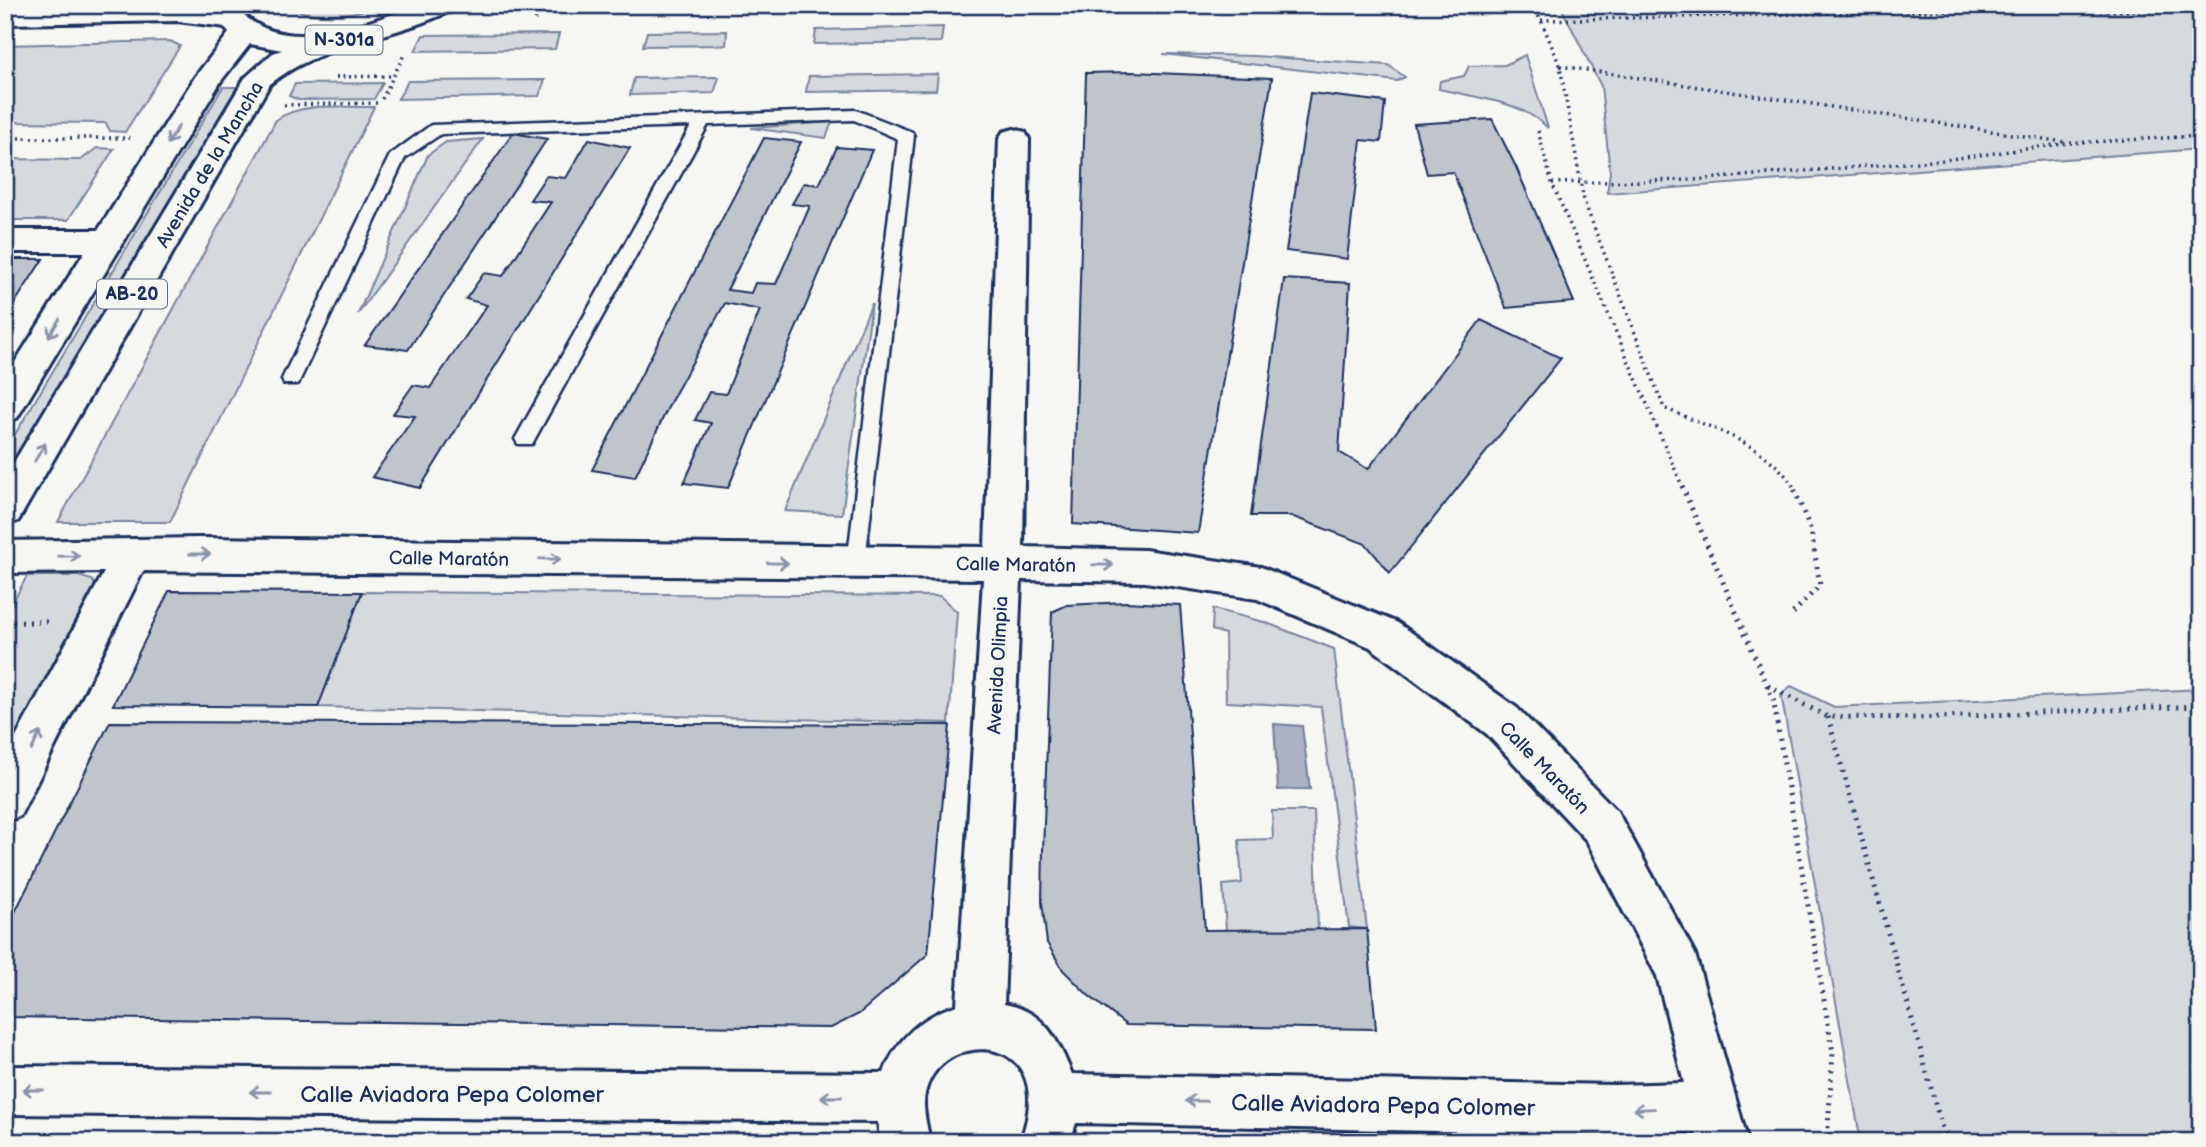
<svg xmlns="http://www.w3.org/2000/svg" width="2206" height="1147" font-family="'Balsamiq Sans',sans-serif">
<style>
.green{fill:#d6d9dd;stroke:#78849e;stroke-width:2}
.water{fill:#abb2c0;stroke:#717e99;stroke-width:2}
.building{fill:#c0c4cd;stroke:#1b2f5e;stroke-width:2}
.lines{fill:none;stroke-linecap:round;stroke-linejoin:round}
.lane-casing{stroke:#1b2f5e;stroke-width:5}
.street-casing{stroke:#1b2f5e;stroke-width:6}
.primary-casing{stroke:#1b2f5e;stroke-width:6}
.highway-casing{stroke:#1b2f5e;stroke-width:6}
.path-far1{stroke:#1b2f5e;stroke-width:3.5;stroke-dasharray:2 4.5;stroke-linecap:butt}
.path{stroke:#1b2f5e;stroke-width:5;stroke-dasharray:2 6;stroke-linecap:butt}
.lane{fill:#f6f6f2;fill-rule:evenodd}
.street{fill:#f6f6f2;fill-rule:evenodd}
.primary{fill:#f6f6f2;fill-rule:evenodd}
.highway{fill:#f6f6f2;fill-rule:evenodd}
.oneway{stroke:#8892a8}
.labels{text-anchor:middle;stroke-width:5;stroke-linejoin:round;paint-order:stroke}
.shield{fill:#f6f6f2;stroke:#5d6b8a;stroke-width:2}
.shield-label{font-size:18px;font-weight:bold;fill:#1b2f5e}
.street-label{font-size:19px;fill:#1b2f5e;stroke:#f6f6f2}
.near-street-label{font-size:23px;fill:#1b2f5e;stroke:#f6f6f2}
</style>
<rect width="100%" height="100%" fill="#f6f6f2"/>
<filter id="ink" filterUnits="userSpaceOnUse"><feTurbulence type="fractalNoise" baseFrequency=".0143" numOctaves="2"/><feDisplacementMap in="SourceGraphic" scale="14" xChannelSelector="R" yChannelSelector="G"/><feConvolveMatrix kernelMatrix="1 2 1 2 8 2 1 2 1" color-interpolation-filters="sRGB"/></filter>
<g filter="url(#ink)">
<g class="green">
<path d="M 283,5 L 380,5 C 348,17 314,20 283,5 Z"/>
<polygon points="1560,5 2201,5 2201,149 1607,193 1610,172 1601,86"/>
<polygon points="943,27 941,42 814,44 816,30"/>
<polygon points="727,31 726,45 643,46 647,32"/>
<polygon points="559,34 555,49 415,51 423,35"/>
<polygon points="170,41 180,46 125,132 110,131 106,123 5,122 5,45"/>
<polygon points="1163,54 1255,56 1388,65 1405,77 1397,81"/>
<path d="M 1525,55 L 1548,128 C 1519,100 1477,98 1439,89 L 1440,81 L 1464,76 L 1469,66 L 1505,65 Z"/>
<polygon points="938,74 936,90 806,92 809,76"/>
<polygon points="719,77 714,93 630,95 634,78"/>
<polygon points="545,80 539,96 398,99 408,81"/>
<polygon points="383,83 374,99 299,100 289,96 295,84"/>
<polygon points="223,87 237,87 5,477 5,451"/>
<path d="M 374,107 L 170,522 L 58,522 L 276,120 C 302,101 343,108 374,107 Z"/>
<polygon points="832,122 826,138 751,128"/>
<polygon points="483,139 358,314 428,155 446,142"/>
<polygon points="97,148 114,149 68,220 5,220 5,159 81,160"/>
<polygon points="872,303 842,514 785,511"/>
<polygon points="27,576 78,576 92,580 99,591 5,781 5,617"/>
<polygon points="362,592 940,596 957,612 949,723 318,707"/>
<polygon points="1213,609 1264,622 1334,649 1367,929 1349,927 1321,707 1226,702 1225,634 1212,630"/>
<polygon points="1791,686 1834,707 2201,689 2201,1142 1861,1142 1781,694"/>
<polygon points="1272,811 1314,811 1318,930 1226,930 1223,885 1242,883 1239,840 1273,839"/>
</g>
<polygon class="water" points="1274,724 1302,726 1310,789 1278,790"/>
<g class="building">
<polygon points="1132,72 1272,78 1198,533 1073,524 1086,73"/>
<polygon points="1310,93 1385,102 1381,142 1361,140 1347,259 1286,251"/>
<polygon points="1492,119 1516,167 1574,302 1506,308 1453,172 1427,174 1414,124"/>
<polygon points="513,133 547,139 408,350 365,345"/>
<polygon points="764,138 801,142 727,290 751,293 755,283 776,284 810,206 792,204 804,183 819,185 837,147 872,150 728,488 684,483 711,423 695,420 709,392 726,394 760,310 725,303 671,401 635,477 592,470"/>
<polygon points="589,139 630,148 420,488 372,477 415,416 393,414 413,385 430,388 487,305 466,299 484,273 503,276 551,202 530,200 546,176 566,178"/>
<polygon points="5,259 43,259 5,318"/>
<polygon points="1284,279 1350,283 1339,452 1368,469 1481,320 1561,358 1390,573 1366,544 1291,516 1251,516"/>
<polygon points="169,591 362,592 318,707 113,705"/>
<polygon points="1126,602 1180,605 1205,930 1367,929 1376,1029 1126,1025 1088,995 1063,970 1047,943 1042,902 1043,850 1052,612 1067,605"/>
<polygon points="110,722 950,725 928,954 859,1014 831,1028 5,1017 5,932"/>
</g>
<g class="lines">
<defs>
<polygon id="lane" points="856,110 912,132 914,136 864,570 857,573 850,570 847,564 898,139 854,120 708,125 532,444 518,444 515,439 691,126 441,134 405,158 298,384 284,384 282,379 390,155 431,125"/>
<g id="street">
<polygon points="182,5 236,13 240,19 236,25 226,27 177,21 5,24 5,8"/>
<path d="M 1014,129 L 1025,132 L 1029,139 L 1023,547 L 1145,550 L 1261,567 L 1398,623 L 1517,708 L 1617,811 L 1695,954 L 1748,1142 L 1698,1142 L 1696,1132 L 1614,1135 L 1076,1123 L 1070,1142 L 1020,1142 C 1065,1024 926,1027 924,1104 C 924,1116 928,1130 930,1142 L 880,1142 L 878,1122 L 5,1114 L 5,1066 L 884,1073 C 896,1039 922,1016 957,1005 L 983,579 L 143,571 L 20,816 L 5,822 L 5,758 L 104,572 L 5,573 L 5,541 L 200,538 L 985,547 L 999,139 L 1003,132 ZM 1021,580 L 1145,582 L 1257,599 L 1370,647 L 1487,734 L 1587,841 L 1657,976 L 1684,1083 L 1614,1085 L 1072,1074 C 1057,1039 1045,1011 1004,1004 Z"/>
<polygon points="5,230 107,230 118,233 123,241 118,249 107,252 5,252"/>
</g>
<path id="primary" d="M 206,5 L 234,5 C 280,61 359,25 416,6 C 426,3 442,5 453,5 L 450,11 C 392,39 319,44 270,84 L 18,521 L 5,525 L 5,477 L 245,78 L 273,53 L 282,50 L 250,44 L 221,81 L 17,418 L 5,422 L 5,378 L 195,77 L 229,33 Z"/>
<polygon id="highway" points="456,5 453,11 440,14 430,12 426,6"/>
</defs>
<use href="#lane" class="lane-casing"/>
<use href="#street" class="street-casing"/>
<use href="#primary" class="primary-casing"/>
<use href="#highway" class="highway-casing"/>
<g class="path-far1">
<path d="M 1531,5 L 1541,20 L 1560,66 L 1584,201 L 1664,408 C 1708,427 1769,444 1794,488"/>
<polyline points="1516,6 1531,6"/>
<polyline points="535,20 541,5"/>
<polyline points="1541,20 1928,11 2201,11"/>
<polyline points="1560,66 2064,142"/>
<polyline points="336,77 393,76"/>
<polyline points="382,99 405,53"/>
<polyline points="284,105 380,103"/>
<polyline points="1538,131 1552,183 1683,488"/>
<polyline points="5,138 130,138"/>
<polyline points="1552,183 1693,180 1943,160 2070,143 2201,136"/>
</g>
<g class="path">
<polyline points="1682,486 1773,699 1833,1053 1827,1142"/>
<polyline points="1793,613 1820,585 1811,531 1793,486"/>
<polyline points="5,622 51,622"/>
<polyline points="1768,686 1828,717 1917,718 2201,706"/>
<polyline points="1828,717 1946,1142"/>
</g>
<use href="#lane" class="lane"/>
<use href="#street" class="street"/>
<use href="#primary" class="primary"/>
<use href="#highway" class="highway"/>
</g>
<defs><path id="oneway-shaft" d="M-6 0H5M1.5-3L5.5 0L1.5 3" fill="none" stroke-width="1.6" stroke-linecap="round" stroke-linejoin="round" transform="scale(1.75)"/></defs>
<g class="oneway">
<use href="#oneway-shaft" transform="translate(173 135) rotate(122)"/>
<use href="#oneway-shaft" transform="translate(54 328) rotate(121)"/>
<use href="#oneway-shaft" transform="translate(40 452) rotate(-60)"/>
<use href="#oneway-shaft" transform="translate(200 554)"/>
<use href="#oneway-shaft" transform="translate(69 556) rotate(-1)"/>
<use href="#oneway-shaft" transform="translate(550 559) rotate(1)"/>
<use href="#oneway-shaft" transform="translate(778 563) rotate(1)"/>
<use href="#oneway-shaft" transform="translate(1103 565) rotate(1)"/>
<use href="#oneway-shaft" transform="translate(36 741) rotate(-64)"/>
<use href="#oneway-shaft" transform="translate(33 1090) rotate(-180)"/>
<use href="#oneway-shaft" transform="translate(260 1092) rotate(-180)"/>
<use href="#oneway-shaft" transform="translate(831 1097) rotate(-180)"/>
<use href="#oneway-shaft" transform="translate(1196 1101) rotate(-179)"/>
<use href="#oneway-shaft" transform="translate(1644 1109) rotate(178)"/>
</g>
</g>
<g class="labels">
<g class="shield">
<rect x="305.5" y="25.5" width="77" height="29" rx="5"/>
<rect x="97" y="279.5" width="70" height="29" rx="5"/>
</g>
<g class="shield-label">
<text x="344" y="46">N-301a</text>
<text x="132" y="300">AB-20</text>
</g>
<g class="street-label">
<text transform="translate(209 164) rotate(-59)" y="7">Avenida de la Mancha</text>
<text transform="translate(449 558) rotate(1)" y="7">Calle Maratón</text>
<text transform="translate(1016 564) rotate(1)" y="7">Calle Maratón</text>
<text transform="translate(997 665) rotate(-87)" y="7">Avenida Olimpia</text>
<text transform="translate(1545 767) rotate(46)" y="7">Calle Maratón</text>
</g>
<g class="near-street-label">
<text x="452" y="1102">Calle Aviadora Pepa Colomer</text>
<text transform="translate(1383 1105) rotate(1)" y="8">Calle Aviadora Pepa Colomer</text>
</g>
</g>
<rect width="2206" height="1147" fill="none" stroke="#f6f6f2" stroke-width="28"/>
<rect x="14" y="14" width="2178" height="1119" fill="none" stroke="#1b2f5e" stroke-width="2.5" filter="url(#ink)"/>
</svg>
